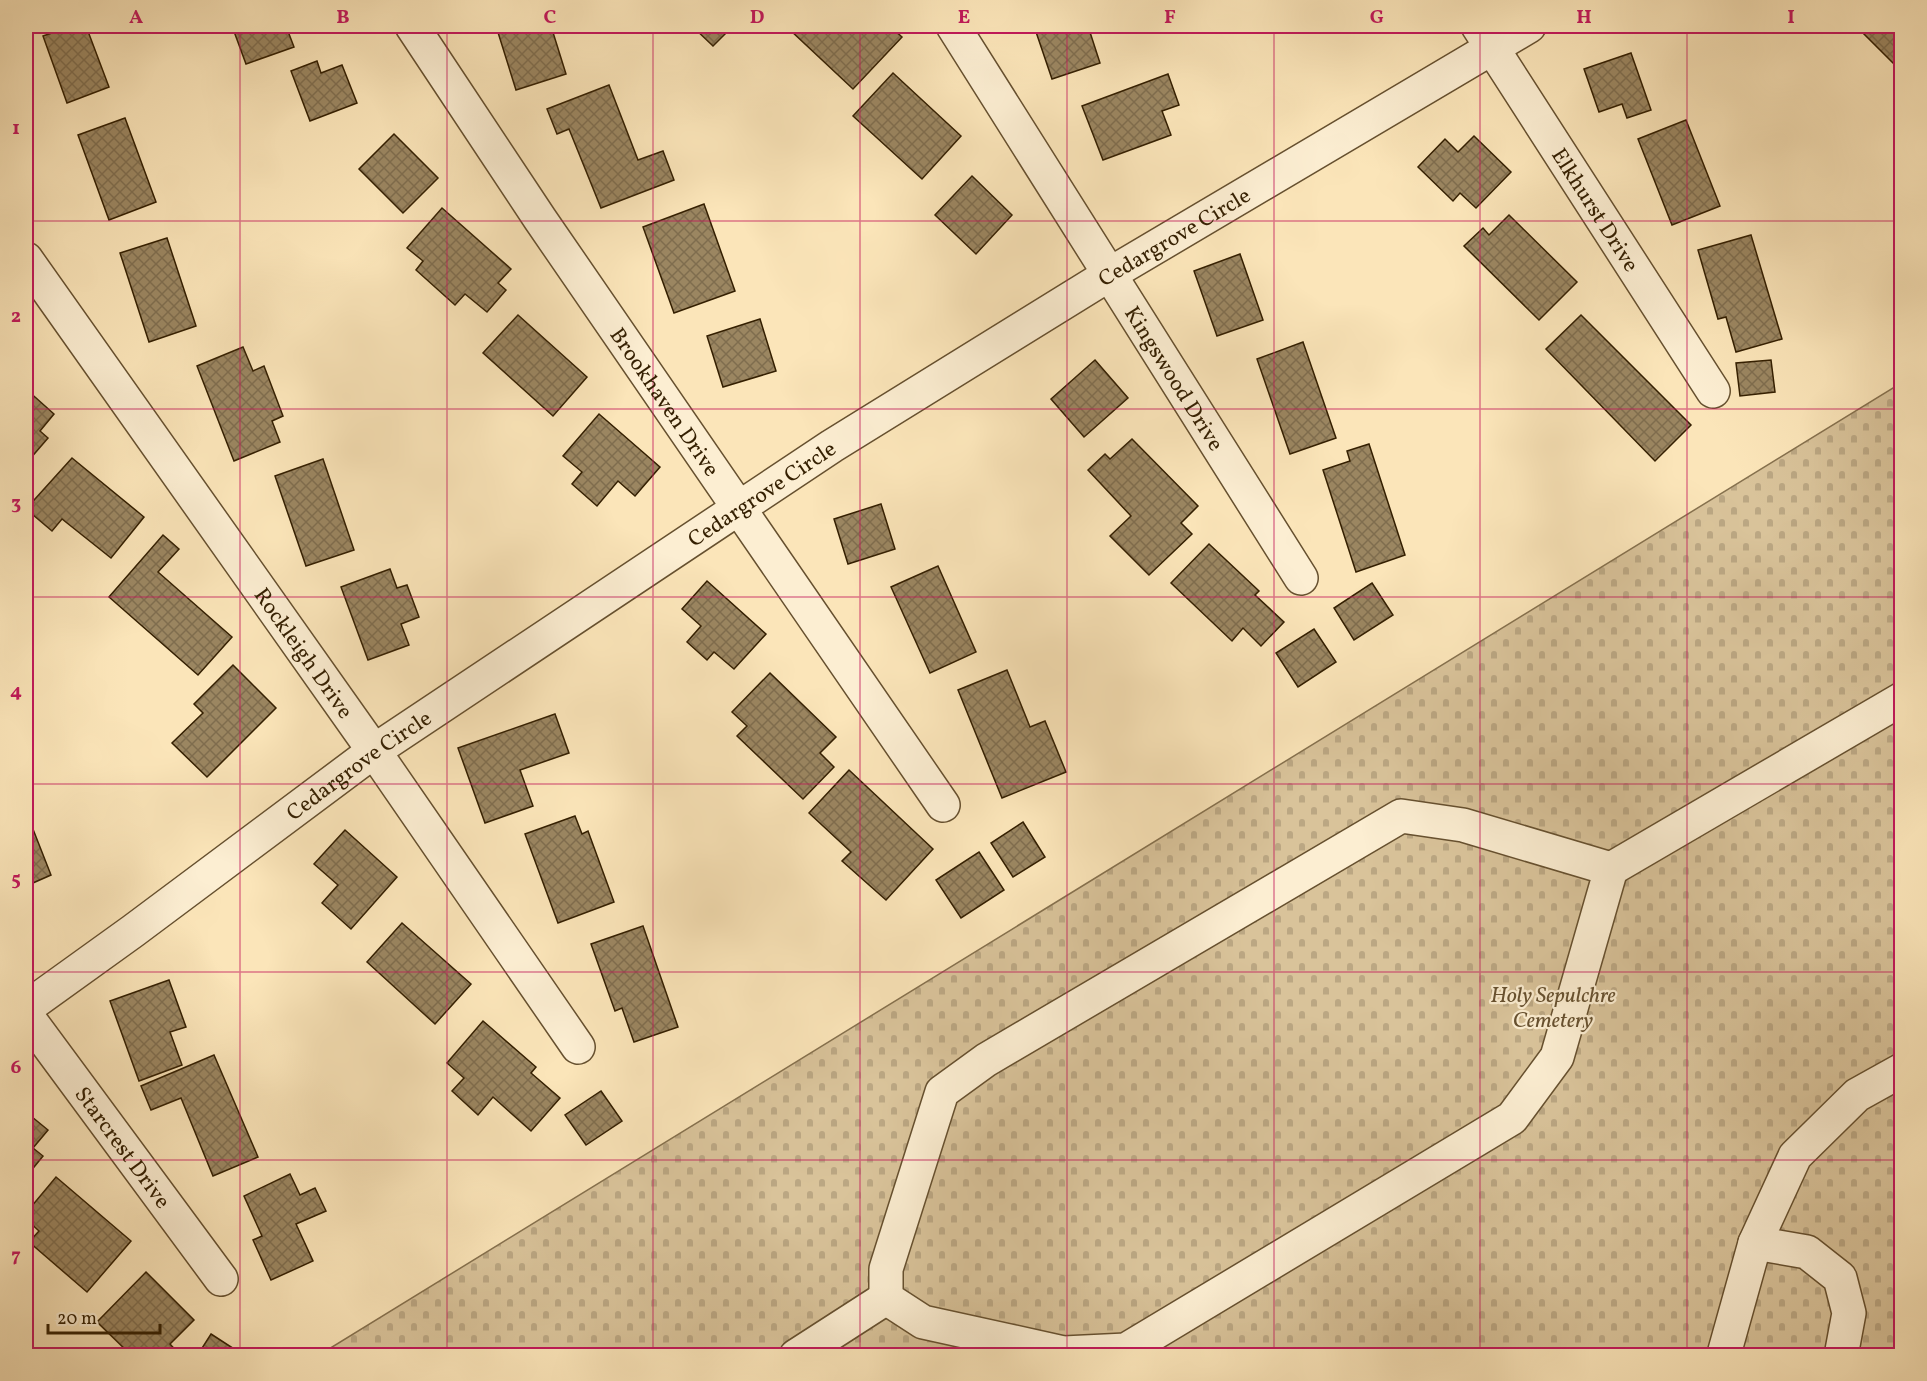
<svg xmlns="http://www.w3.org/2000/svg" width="1927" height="1381" font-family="Vollkorn,serif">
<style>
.cemetery{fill:url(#cemetery-stones);stroke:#86714e;stroke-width:1.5}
.building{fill:url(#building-cross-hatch);stroke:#341f01;stroke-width:1.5}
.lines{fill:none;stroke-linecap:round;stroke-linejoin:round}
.minor-casing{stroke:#66502f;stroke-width:36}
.minor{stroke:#fceed2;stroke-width:33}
.grid{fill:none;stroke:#c2185b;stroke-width:1.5;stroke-opacity:0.55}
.labels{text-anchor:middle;stroke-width:4.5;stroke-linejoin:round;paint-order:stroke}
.street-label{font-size:22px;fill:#341f01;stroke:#fceed2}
.park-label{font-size:22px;font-style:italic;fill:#66502f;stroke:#fceed2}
.neatline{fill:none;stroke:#c2185b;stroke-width:2}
.grid-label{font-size:20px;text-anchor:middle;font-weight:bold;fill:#c2185b}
</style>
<defs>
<pattern id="cemetery-stones" width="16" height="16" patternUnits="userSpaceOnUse" patternTransform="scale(1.5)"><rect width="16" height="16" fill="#d9c39a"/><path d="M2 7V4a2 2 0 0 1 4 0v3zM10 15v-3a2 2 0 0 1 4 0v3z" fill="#bba783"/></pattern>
<pattern id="building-cross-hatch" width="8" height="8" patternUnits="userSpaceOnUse" patternTransform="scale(1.5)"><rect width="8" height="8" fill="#9b8661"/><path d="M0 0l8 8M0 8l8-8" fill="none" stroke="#7f6d4e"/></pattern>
</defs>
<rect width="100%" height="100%" fill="#fbe5b9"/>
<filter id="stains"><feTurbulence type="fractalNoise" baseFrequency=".00333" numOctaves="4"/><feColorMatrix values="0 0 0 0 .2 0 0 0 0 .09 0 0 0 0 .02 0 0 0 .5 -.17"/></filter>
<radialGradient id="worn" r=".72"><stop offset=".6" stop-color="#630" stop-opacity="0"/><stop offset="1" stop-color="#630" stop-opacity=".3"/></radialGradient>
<polygon class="cemetery" points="1901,383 1901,1355 319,1355"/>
<g class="building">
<polygon points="72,26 86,26 109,87 67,103 43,36"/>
<polygon points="232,26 286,26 294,47 246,64"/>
<polygon points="496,26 551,26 566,74 516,90"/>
<polygon points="692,26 733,26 713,46"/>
<polygon points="791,26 890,26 902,37 853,89 788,28"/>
<polygon points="1034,26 1088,26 1100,63 1052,79"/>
<polygon points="1867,26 1902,26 1902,72 1861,31"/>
<polygon points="1631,53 1651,110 1627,118 1622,104 1599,112 1584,69"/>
<polygon points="317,61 321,73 342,65 357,103 310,121 291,71"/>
<polygon points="893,73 961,136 922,179 853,116"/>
<polygon points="1168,74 1179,105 1162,111 1171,135 1103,160 1082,106"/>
<polygon points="609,85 638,160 663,151 674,180 601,208 569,129 557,134 547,109"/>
<polygon points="125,118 156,202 109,220 78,135"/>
<polygon points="1686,120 1720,206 1672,225 1638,139"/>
<polygon points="394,134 438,178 403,213 359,169"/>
<polygon points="1474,136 1511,172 1476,208 1460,193 1453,201 1418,167 1445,139 1458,152"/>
<polygon points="972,176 1012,215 976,254 935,215"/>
<polygon points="704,204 735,291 674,313 643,227"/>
<polygon points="442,208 511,269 498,283 506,290 487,312 465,294 455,305 416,270 423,261 407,248"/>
<polygon points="1509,215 1577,282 1539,320 1464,246 1483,228 1489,235"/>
<polygon points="1751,235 1782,339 1736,352 1726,317 1718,319 1698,250"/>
<polygon points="167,238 196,326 149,342 120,253"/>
<polygon points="1240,254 1263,320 1217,336 1194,271"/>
<polygon points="518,315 587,377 553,416 483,353"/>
<polygon points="1581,315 1691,425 1655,461 1546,349"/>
<polygon points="760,319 776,371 723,387 707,336"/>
<polygon points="1303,342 1336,438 1290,454 1257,359"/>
<polygon points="243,347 253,371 264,366 283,416 272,421 280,442 234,461 197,366"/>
<polygon points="1095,360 1128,398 1084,437 1051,399"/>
<polygon points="1771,360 1775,392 1740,396 1736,363"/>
<polygon points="26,389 54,414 40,431 48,438 29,460 26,456"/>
<polygon points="599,414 660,467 635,496 618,481 597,506 572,484 582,472 563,456"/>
<polygon points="1132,439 1198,506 1181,523 1192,534 1149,575 1110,536 1131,516 1088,470 1105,454 1110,459"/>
<polygon points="1369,444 1405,555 1356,572 1323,470 1350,461 1347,451"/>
<polygon points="72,458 144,517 111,558 62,519 52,531 26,509"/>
<polygon points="323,459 354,550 306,566 275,476"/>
<polygon points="881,504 895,549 848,564 834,519"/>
<polygon points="163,535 179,549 158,572 232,637 198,675 109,597"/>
<polygon points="1209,544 1259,591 1255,595 1284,622 1261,646 1243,628 1232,641 1171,583"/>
<polygon points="938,566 976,652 930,673 891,587"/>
<polygon points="390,569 397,588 407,585 419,617 401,624 409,645 368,660 341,587"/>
<polygon points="707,581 766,634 734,669 714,652 707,660 687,642 701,626 682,609"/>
<polygon points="1372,583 1393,615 1354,640 1334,608"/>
<polygon points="1314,629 1336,662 1298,687 1276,653"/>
<polygon points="233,665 276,708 207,777 172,743 203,713 194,704"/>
<polygon points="1007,670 1030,727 1045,721 1066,772 1002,798 958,690"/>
<polygon points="770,673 836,737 820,753 834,767 803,799 737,736 747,726 732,712"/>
<polygon points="555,714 569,753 520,770 533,806 485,823 458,748"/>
<polygon points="849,770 933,849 886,900 842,861 851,852 809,813"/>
<polygon points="575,816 582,834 588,831 614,902 558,923 525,834"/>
<polygon points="29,819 51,875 26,886 26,820"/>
<polygon points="1023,822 1045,857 1013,877 991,843"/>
<polygon points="345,830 397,877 351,929 322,903 338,885 314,864"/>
<polygon points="979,852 1004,890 961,918 936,880"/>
<polygon points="402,923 471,984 435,1024 367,962"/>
<polygon points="643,926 678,1027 634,1042 622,1008 615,1011 591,944"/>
<polygon points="169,980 186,1027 170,1032 182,1065 139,1081 110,1001"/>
<polygon points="483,1021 536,1067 531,1073 560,1098 531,1131 493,1097 478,1115 452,1091 464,1078 447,1063"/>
<polygon points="214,1055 258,1157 213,1176 181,1098 151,1110 141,1086"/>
<polygon points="601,1091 622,1121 586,1145 565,1115"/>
<polygon points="26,1112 48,1130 33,1148 43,1156 26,1177"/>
<polygon points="290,1174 300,1195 315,1188 326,1211 296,1224 313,1261 271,1280 253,1240 262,1236 244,1196"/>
<polygon points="56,1177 131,1241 87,1292 29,1242 39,1231 26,1219 26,1213"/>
<polygon points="146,1272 194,1320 170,1344 181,1356 132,1356 97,1322"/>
<polygon points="211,1334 245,1356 197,1356"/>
</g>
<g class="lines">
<defs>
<g id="minor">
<path id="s1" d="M 412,26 L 540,219 L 943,805"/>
<path id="s2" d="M 953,26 L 1301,578"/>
<path id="s3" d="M 1478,26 L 1713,391"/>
<path id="s4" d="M 26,259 L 374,751 L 578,1047"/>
<polygon points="1401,816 1463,825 1611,869 1557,1057 1512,1118 1126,1350 1064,1353 923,1322 886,1298 886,1269 942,1092 986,1060"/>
<polyline points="1611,869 1902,699"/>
<path id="s5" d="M 26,1008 L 133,931 L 374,751 L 832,446 L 1110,274 L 1529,26"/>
<path id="s6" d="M 26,1015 L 221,1279"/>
<polyline points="1755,1243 1807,1252 1840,1278 1849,1313 1841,1356"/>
<polyline points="1724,1354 1755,1243 1795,1156 1857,1095 1902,1070"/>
<polyline points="796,1356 886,1298"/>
</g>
</defs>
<use href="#minor" class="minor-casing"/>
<use href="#minor" class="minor"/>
</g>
<path class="grid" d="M 240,26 L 240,1356M 447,26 L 447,1356M 653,26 L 653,1356M 860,26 L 860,1356M 1067,26 L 1067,1356M 1274,26 L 1274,1356M 1480,26 L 1480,1356M 1687,26 L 1687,1356M 26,221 L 1902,221M 26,409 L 1902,409M 26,597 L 1902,597M 26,784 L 1902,784M 26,972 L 1902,972M 26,1160 L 1902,1160"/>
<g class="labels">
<g class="street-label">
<text dy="8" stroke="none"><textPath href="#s3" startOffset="218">Elkhurst Drive</textPath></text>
<text dy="8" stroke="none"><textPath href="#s5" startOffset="1384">Cedargrove Circle</textPath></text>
<text dy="8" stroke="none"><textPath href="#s2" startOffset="416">Kingswood Drive</textPath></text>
<text dy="8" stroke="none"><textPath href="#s1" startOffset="453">Brookhaven Drive</textPath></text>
<text dy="8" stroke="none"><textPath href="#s5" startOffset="898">Cedargrove Circle</textPath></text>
<text dy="8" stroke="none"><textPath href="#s4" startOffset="482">Rockleigh Drive</textPath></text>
<text dy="8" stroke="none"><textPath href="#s5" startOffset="412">Cedargrove Circle</textPath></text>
<text dy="8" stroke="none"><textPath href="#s6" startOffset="164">Starcrest Drive</textPath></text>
</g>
<g class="park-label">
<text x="1553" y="1002">Holy Sepulchre<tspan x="1553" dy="25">Cemetery</tspan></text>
</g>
</g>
<rect width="1927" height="1381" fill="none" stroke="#fbe5b9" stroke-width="66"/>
<path d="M48 1324v9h112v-9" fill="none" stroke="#341f01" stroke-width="3"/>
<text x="57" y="1324" font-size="18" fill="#341f01" stroke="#fceed2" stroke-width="4.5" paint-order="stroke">20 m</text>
<rect x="33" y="33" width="1861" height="1315" class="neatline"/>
<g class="grid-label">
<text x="136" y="23">A</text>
<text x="343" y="23">B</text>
<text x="550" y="23">C</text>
<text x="757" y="23">D</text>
<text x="964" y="23">E</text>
<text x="1170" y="23">F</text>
<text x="1377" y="23">G</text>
<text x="1584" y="23">H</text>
<text x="1791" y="23">I</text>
<text x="16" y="134">1</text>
<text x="16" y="322">2</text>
<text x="16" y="509">3</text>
<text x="16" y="697">4</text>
<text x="16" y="885">5</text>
<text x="16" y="1073">6</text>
<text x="16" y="1261">7</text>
</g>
<rect width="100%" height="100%" filter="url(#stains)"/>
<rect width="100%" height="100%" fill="url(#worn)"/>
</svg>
